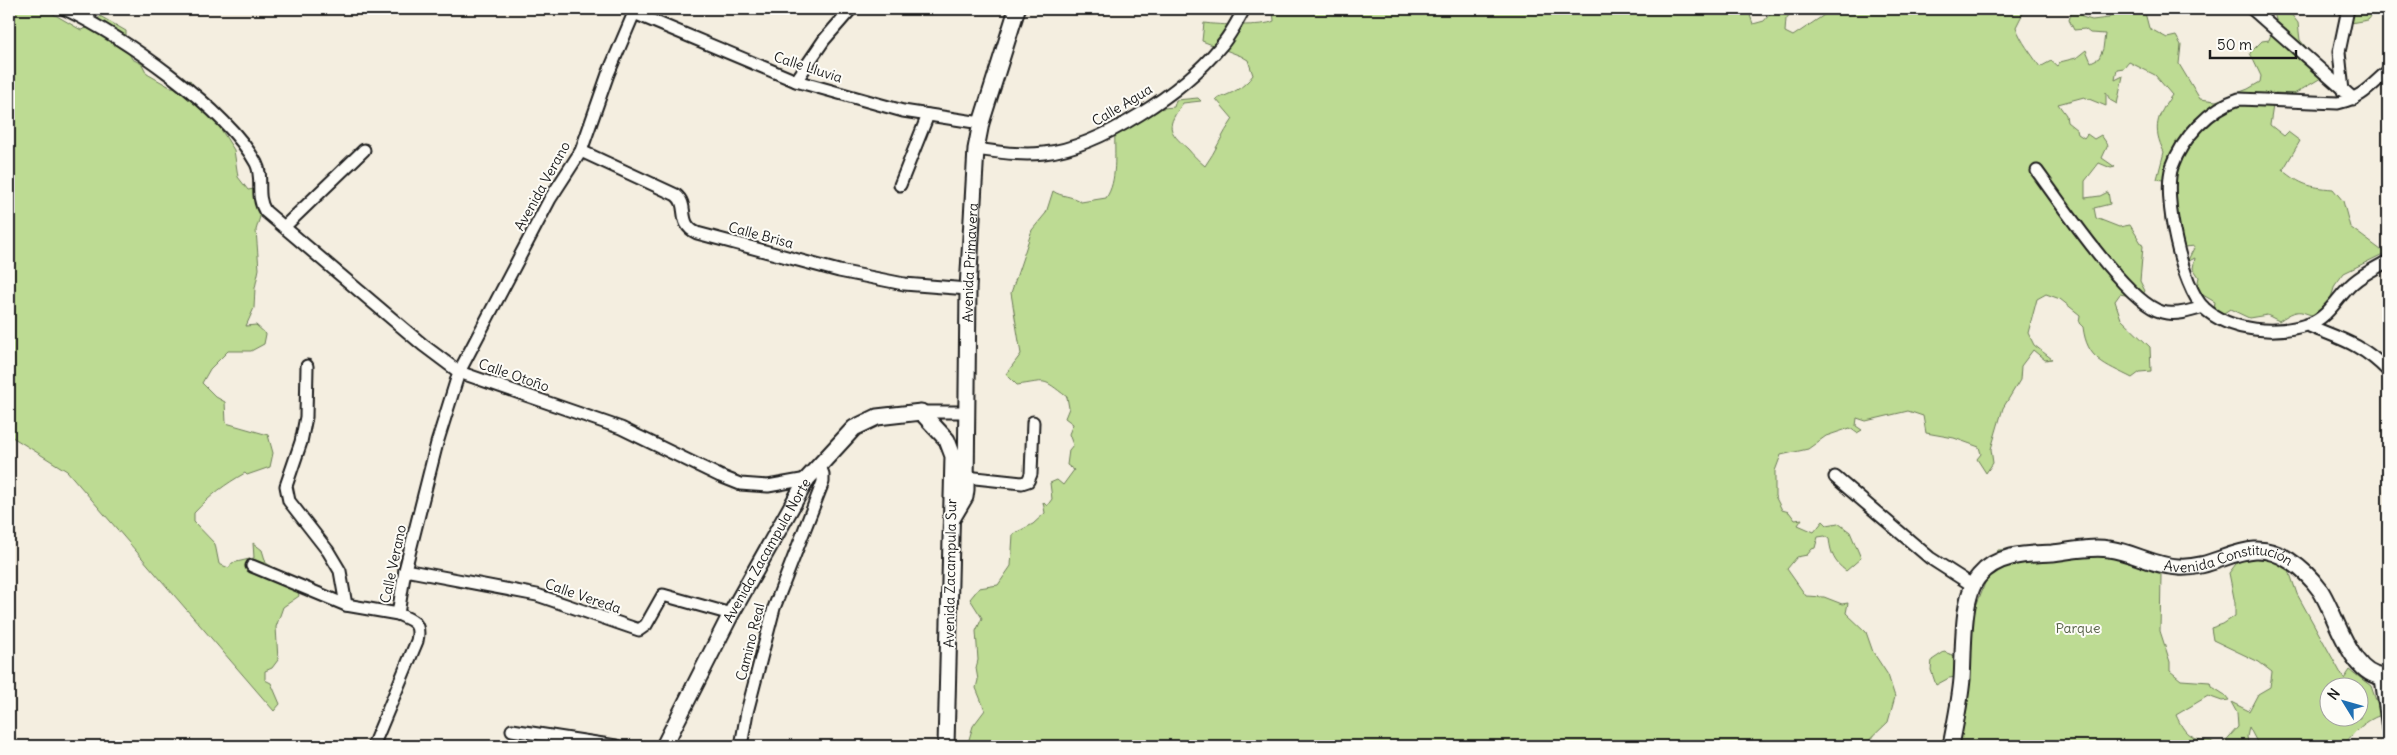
<svg xmlns="http://www.w3.org/2000/svg" width="2397" height="755" font-family="Delius,sans-serif">
<style>
.green{fill:#bddb93;stroke:#6c7c58;fill-rule:evenodd}
.lines{fill:none;stroke-linecap:round;stroke-linejoin:round}
.street-casing{stroke:#1c1c1c;stroke-width:15}
.secondary-casing{stroke:#1c1c1c;stroke-width:19}
.street{stroke:#fdfcf7;stroke-width:11}
.secondary{stroke:#fdfcf7;stroke-width:15}
.labels{text-anchor:middle;stroke-width:4;stroke-linejoin:round;paint-order:stroke}
.street-label{font-size:14px;fill:#1c1c1c;stroke:#fdfcf7}
.park-label{font-size:14px;fill:#545f46;stroke:#fdfcf7}
</style>
<rect width="100%" height="100%" fill="#f4eee0"/>
<filter id="ink" filterUnits="userSpaceOnUse"><feTurbulence type="fractalNoise" baseFrequency=".02" numOctaves="2"/><feDisplacementMap in="SourceGraphic" scale="10" xChannelSelector="R" yChannelSelector="G"/><feConvolveMatrix kernelMatrix="1 2 1 2 8 2 1 2 1" color-interpolation-filters="sRGB"/></filter>
<g filter="url(#ink)">
<g class="green">
<path d="M 9,9 L 45,9 L 81,30 L 93,26 L 100,16 L 126,31 L 126,47 L 132,59 L 142,64 L 147,74 L 170,87 L 180,87 L 190,80 L 234,150 L 238,177 L 248,190 L 260,188 L 262,210 L 256,230 L 259,269 L 255,288 L 254,308 L 246,326 L 256,325 L 266,334 L 264,344 L 251,351 L 228,351 L 210,369 L 202,383 L 216,397 L 225,402 L 226,423 L 268,435 L 273,453 L 270,467 L 247,475 L 245,473 C 224,485 212,494 194,513 L 194,522 L 215,544 L 219,564 L 229,568 L 232,563 L 254,558 L 253,543 L 262,550 L 266,563 L 295,580 L 299,596 L 283,607 L 276,627 L 278,660 L 272,668 L 265,671 L 265,680 L 271,683 L 280,704 L 274,711 L 67,471 L 9,435 Z"/>
<path d="M 1273,9 L 1748,9 L 1753,24 L 1764,21 L 1774,9 L 1794,9 L 1786,19 L 1785,32 L 1793,36 L 1833,9 L 2025,9 L 2016,27 C 2021,42 2031,53 2040,67 L 2051,61 L 2057,66 L 2060,62 L 2076,58 L 2086,50 L 2091,62 L 2099,58 L 2103,49 L 2105,34 L 2090,33 L 2085,29 L 2074,30 L 2069,20 L 2072,11 L 2085,9 L 2082,17 L 2092,20 L 2109,18 L 2114,9 L 2144,9 L 2149,28 L 2167,38 L 2176,36 L 2181,45 L 2179,64 L 2200,99 L 2216,101 L 2248,89 L 2260,82 L 2261,76 L 2250,53 L 2262,41 L 2269,40 L 2276,20 L 2273,9 L 2292,9 L 2291,14 L 2298,23 L 2300,40 L 2314,57 L 2321,78 L 2294,94 L 2275,93 L 2270,125 L 2284,136 L 2288,132 L 2300,141 L 2283,170 C 2301,185 2309,187 2333,189 L 2343,201 L 2350,227 L 2385,253 L 2344,273 L 2335,285 L 2325,316 C 2299,317 2305,303 2279,321 L 2267,315 L 2249,318 L 2230,309 L 2218,317 L 2214,310 L 2215,302 L 2196,291 L 2199,277 L 2193,268 L 2195,258 L 2187,262 L 2195,246 L 2185,247 L 2169,223 L 2168,181 L 2157,179 L 2164,152 C 2152,128 2157,116 2172,95 L 2155,75 L 2129,62 L 2124,68 L 2117,69 L 2115,80 L 2123,76 L 2117,104 L 2110,100 L 2106,92 L 2106,106 L 2084,97 L 2058,104 L 2066,115 L 2067,122 L 2077,130 L 2078,134 L 2084,138 L 2087,134 L 2094,139 L 2101,135 L 2108,145 L 2102,158 L 2115,167 L 2111,168 L 2099,163 L 2085,181 L 2085,198 L 2100,196 L 2108,192 L 2110,204 L 2094,208 L 2096,218 L 2119,227 L 2130,225 L 2143,246 L 2140,281 L 2145,291 L 2140,298 L 2120,294 L 2115,301 L 2121,319 L 2150,347 L 2151,371 L 2140,372 L 2132,378 C 2105,364 2087,360 2083,327 L 2079,323 L 2080,315 L 2060,299 L 2046,294 L 2037,299 L 2028,333 L 2034,345 L 2052,359 L 2045,360 L 2033,350 L 2021,366 L 2020,380 L 2003,408 L 1991,449 L 1993,463 L 1986,473 L 1977,459 L 1981,454 L 1979,447 L 1954,438 L 1926,433 L 1923,416 L 1908,411 L 1866,421 L 1857,418 L 1856,426 L 1862,430 L 1857,433 L 1850,428 L 1826,436 L 1808,449 L 1781,455 L 1775,471 L 1775,496 L 1782,510 L 1789,512 L 1795,520 L 1802,519 L 1798,525 L 1814,532 L 1823,521 L 1827,525 L 1838,523 L 1850,532 L 1861,558 L 1846,571 C 1834,562 1831,554 1829,539 L 1825,536 L 1818,537 L 1815,548 L 1812,549 L 1807,555 L 1797,557 L 1787,569 L 1806,596 L 1824,597 L 1842,604 L 1848,603 L 1846,613 L 1866,632 L 1873,652 L 1888,675 L 1895,697 L 1888,722 L 1863,746 L 967,746 L 973,726 L 985,710 L 976,688 L 978,680 L 976,668 L 978,660 L 976,631 L 982,618 L 970,599 L 979,588 L 998,585 L 1011,566 L 1013,534 L 1033,524 L 1045,513 L 1043,502 L 1047,506 L 1052,499 L 1050,483 L 1057,480 L 1063,485 L 1074,470 L 1067,465 L 1069,450 L 1073,445 L 1069,434 L 1073,424 L 1065,418 L 1069,408 L 1067,397 C 1041,377 1048,381 1017,385 L 1006,374 L 1021,354 L 1011,293 L 1032,230 L 1046,213 L 1053,191 C 1061,197 1071,195 1081,202 L 1106,198 C 1118,181 1114,153 1115,133 L 1144,110 L 1174,107 L 1176,100 L 1198,98 L 1201,101 L 1183,103 C 1166,127 1167,130 1188,149 C 1193,155 1199,161 1205,166 C 1216,151 1222,134 1233,119 L 1216,99 C 1231,94 1244,88 1253,75 L 1248,60 L 1241,56 L 1202,41 L 1204,23 C 1218,25 1263,27 1274,21 Z"/>
<polygon points="2349,9 2373,9 2373,14 2368,20 2344,24"/>
<path d="M 2115,543 L 2158,564 L 2161,575 L 2160,631 L 2170,662 L 2170,671 L 2181,680 L 2210,682 L 2211,686 L 2225,695 L 2229,700 L 2222,701 L 2208,696 L 2176,715 C 2184,733 2191,741 2211,741 L 2217,746 L 1923,746 L 1940,743 L 1955,722 L 1957,677 L 1949,678 L 1936,685 L 1931,670 L 1932,660 L 1944,652 L 1958,657 L 1973,642 L 1965,634 L 1998,550 Z"/>
<path d="M 2249,547 L 2286,562 L 2297,594 L 2344,679 L 2350,670 L 2371,686 L 2381,715 C 2364,721 2353,733 2343,746 L 2259,746 L 2249,727 L 2247,737 L 2249,746 L 2221,746 L 2238,727 L 2237,713 L 2231,702 L 2249,711 L 2258,694 L 2270,687 L 2272,672 L 2259,662 L 2213,640 L 2211,628 L 2223,624 L 2235,616 L 2235,603 L 2229,573 ZM 2330,688 L 2360,688 L 2360,718 L 2330,718 Z"/>
</g>
<g class="lines">
<defs>
<g id="street">
<path d="M 65,9 C 123,37 225,107 256,163 C 264,178 255,195 265,211 L 423,345 L 459,372 L 621,428 L 720,476 L 740,484 L 768,486 L 807,479"/>
<polyline points="2252,9 2354,99"/>
<polyline points="634,13 796,81 903,111 981,123"/>
<polyline points="86,19 94,9"/>
<path d="M 2388,71 C 2369,87 2364,97 2338,103 L 2239,99 C 2210,108 2182,138 2172,167 C 2162,196 2182,287 2204,308 C 2230,332 2277,335 2309,324 C 2329,317 2338,296 2353,283 C 2363,274 2376,268 2388,261"/>
<polyline points="796,81 824,40 851,9"/>
<polyline points="2343,91 2339,52 2348,9"/>
<path d="M 976,149 C 999,152 1022,156 1044,153 C 1101,147 1184,91 1220,47 C 1230,36 1237,22 1244,9"/>
<path d="M 581,151 L 676,195 C 690,206 676,223 697,233 L 839,271 L 904,284 L 968,289"/>
<path d="M 2037,171 C 2060,202 2127,303 2162,312 C 2175,316 2191,311 2203,307"/>
<polyline points="900,185 928,115"/>
<polyline points="284,227 364,150"/>
<path d="M 2307,325 C 2341,339 2362,344 2388,371"/>
<polyline points="307,366 306,417 301,442 286,486 289,501 328,551 340,571 346,605"/>
<polyline points="921,412 968,412"/>
<polyline points="966,477 1022,483 1028,481 1031,474 1033,422"/>
<polyline points="1835,477 1930,558 1972,585"/>
<polyline points="252,566 346,605 398,614"/>
<polyline points="405,570 537,595 639,630 646,625 663,595 731,614"/>
<polyline points="2381,678 2388,729"/>
<polyline points="512,730 616,746"/>
<path d="M 373,746 L 417,641 C 421,622 413,621 398,614 L 405,570 L 437,443 L 459,372 L 550,199 L 581,151 L 608,74 L 634,13 L 637,9"/>
<polyline points="741,746 747,712 774,608 823,482 823,474 819,464"/>
</g>
<g id="secondary">
<path id="s1" d="M 952,519 L 965,497 L 966,490 L 968,289 L 976,149 L 981,123 L 1017,9"/>
<path id="s2" d="M 664,746 L 731,614 L 807,479 L 854,428 L 877,417 L 921,412 L 947,440 L 953,456 L 946,746"/>
<path id="s3" d="M 1951,746 C 1955,724 1960,702 1962,679 C 1964,652 1961,596 1979,576 C 1997,554 2027,554 2052,553 C 2070,551 2091,546 2109,549 C 2133,552 2154,566 2178,567 C 2221,570 2247,532 2290,561 C 2301,568 2312,579 2320,590 C 2336,613 2352,683 2388,676"/>
</g>
</defs>
<use href="#street" class="street-casing"/>
<use href="#secondary" class="secondary-casing"/>
<use href="#street" class="street"/>
<use href="#secondary" class="secondary"/>
</g>
</g>
<g class="labels">
<g class="street-label">
<text transform="translate(808 67) rotate(18)" y="5">Calle Lluvia</text>
<text transform="translate(1122 105) rotate(-31)" y="5">Calle Agua</text>
<text transform="translate(542 186) rotate(-61)" y="5">Avenida Verano</text>
<text transform="translate(761 235) rotate(15)" y="5">Calle Brisa</text>
<text dy="5" stroke="none"><textPath href="#s1" startOffset="260">Avenida Primavera</textPath></text>
<text transform="translate(514 375) rotate(19)" y="5">Calle Otoño</text>
<text dy="5" stroke="none"><textPath href="#s2" startOffset="221">Avenida Zacampula Norte</textPath></text>
<text transform="translate(393 564) rotate(-78)" y="5">Calle Verano</text>
<text dy="5" stroke="none"><textPath href="#s3" startOffset="434">Avenida Constitución</textPath></text>
<text transform="translate(950 573) rotate(-89)" y="5">Avenida Zacampula Sur</text>
<text transform="translate(583 596) rotate(19)" y="5">Calle Vereda</text>
<text transform="translate(750 642) rotate(-76)" y="5">Camino Real</text>
</g>
<g class="park-label">
<text x="2078" y="633">Parque</text>
</g>
</g>
<rect width="2397" height="755" fill="none" stroke="#fdfcf7" stroke-width="30"/>
<rect x="15" y="15" width="2367" height="725" fill="none" stroke="#1c1c1c" stroke-width="2" filter="url(#ink)"/>
<g transform="translate(2344 702) rotate(307)"><circle r="24" fill="#fdfcf7" stroke="#a3a29f"/>
<path d="M0-4L9 19L0 12L-9 19Z" fill="#1f6fb2"/>
<text y="-8" font-size="14" font-weight="bold" text-anchor="middle" fill="#1c1c1c">N</text>
</g>
<path d="M2210 50v8h86v-8" fill="none" stroke="#1c1c1c" stroke-width="2.5"/>
<text x="2217" y="50" font-size="15" fill="#1c1c1c" stroke="#fdfcf7" stroke-width="4" paint-order="stroke">50 m</text>
</svg>
